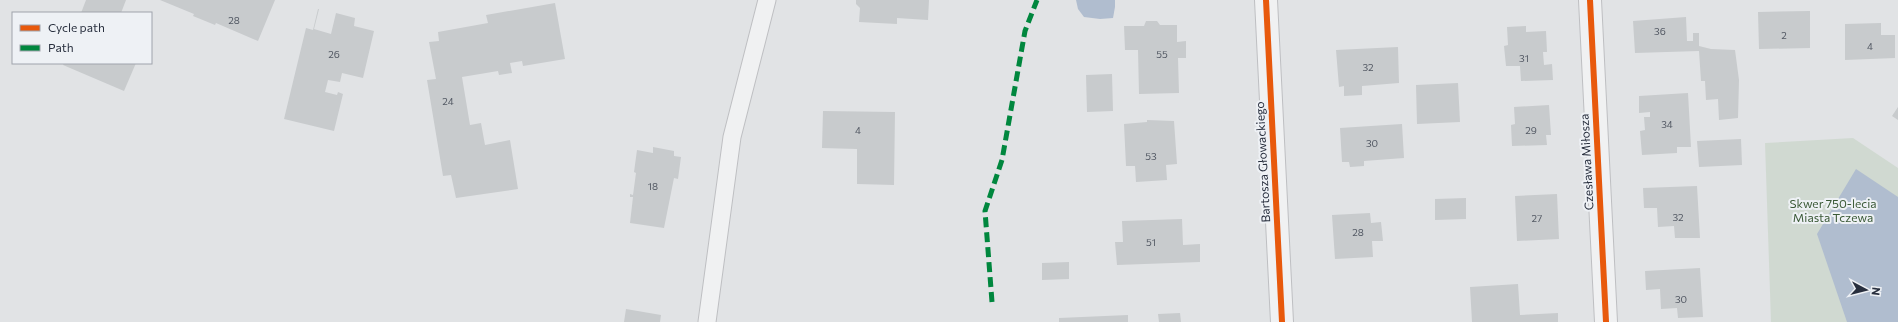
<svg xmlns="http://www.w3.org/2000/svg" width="1898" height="322" font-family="Commissioner,sans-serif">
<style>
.green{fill:#d0d9d1}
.water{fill:#b0bdcf}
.building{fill:#c8cbcd}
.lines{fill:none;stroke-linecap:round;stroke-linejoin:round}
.service-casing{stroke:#bebfc2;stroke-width:19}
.minor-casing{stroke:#bebfc2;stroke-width:24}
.service{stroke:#f0f1f2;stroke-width:17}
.minor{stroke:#f0f1f2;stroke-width:22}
.quiet{stroke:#00873e;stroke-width:5;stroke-dasharray:10 5;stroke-linecap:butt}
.cycleway-casing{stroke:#eef1f5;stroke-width:8}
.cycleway{stroke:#e8590c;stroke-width:6}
.labels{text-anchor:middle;stroke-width:4;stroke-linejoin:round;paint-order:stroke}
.number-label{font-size:10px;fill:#525863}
.street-label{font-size:12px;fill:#282f3e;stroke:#eef1f5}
.park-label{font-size:12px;fill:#3a5936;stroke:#eef1f5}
</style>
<rect width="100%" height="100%" fill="#e1e3e5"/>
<polygon class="green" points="1853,138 1898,168 1898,322 1771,322 1765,143"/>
<g class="water">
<polygon points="1076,0 1115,0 1115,7 1113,18 1100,19 1084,17 1078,9"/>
<polygon points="1856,169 1898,197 1898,322 1847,322 1817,234"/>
</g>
<g class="building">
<polygon points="86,0 126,0 121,13 81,13"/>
<polygon points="160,0 275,0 258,41 216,23 215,25 193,16 194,14"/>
<polygon points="856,0 929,0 928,20 897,18 897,24 859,22 860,8 856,4"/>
<polygon points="555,3 565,59 523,66 522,61 510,63 512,73 499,75 498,71 462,77 470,125 481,123 485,145 510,140 518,189 456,198 451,175 443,176 427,80 436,79 429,42 439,41 438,32 488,23 486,15"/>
<polygon points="318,9 319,9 314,29 331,34 336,13 355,18 354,26 374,31 363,78 342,73 340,82 328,80 325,92 337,95 338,92 343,94 334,131 284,119 306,28 313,30"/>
<polygon points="1810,11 1810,48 1759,49 1758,12"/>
<polygon points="1686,17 1687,41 1693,41 1693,33 1699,33 1699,46 1711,49 1735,50 1739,80 1738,118 1719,120 1718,99 1706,100 1705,81 1701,81 1699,51 1635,53 1633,21"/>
<polygon points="1146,21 1157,21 1160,25 1177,25 1177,42 1186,41 1186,58 1178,58 1179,93 1139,94 1138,50 1125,50 1124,26 1144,26"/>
<polygon points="1881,23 1881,35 1895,35 1895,58 1845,60 1845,24"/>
<polygon points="1526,26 1526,32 1546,31 1547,52 1543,52 1544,65 1552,64 1553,80 1521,81 1520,66 1506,66 1504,46 1508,45 1507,27"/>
<polygon points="1398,47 1399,83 1362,86 1362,95 1344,96 1344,86 1339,87 1336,50"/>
<polygon points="64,63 136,63 124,91 63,65"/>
<polygon points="1112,74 1113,111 1087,112 1086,75"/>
<polygon points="1458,83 1460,122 1417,124 1416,85"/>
<polygon points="1688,93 1691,147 1677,147 1677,153 1642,155 1640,131 1645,130 1644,117 1650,117 1650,112 1639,113 1639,96"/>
<polygon points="1549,105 1551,135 1546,135 1547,145 1512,146 1511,125 1515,124 1514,107"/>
<polygon points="1898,107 1898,120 1892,116"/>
<polygon points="823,111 895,112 894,185 857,184 857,149 822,148"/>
<polygon points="1147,120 1174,121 1177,164 1166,165 1167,180 1136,182 1135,166 1126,166 1124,124 1147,122"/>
<polygon points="1402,124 1404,158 1364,161 1364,166 1350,167 1349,162 1342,162 1340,128"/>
<polygon points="1741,139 1742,165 1699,167 1697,141"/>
<polygon points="653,147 674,151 674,156 681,157 678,179 674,178 664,228 630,223 633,197 630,197 630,194 633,195 636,173 634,172 637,150 653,153"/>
<polygon points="1697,186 1700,238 1675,238 1674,226 1658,227 1657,208 1644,208 1643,188"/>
<polygon points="1557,194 1559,239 1517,241 1515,196"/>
<polygon points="1466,198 1466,219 1435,220 1435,199"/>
<polygon points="1370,213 1371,223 1381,222 1383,241 1372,241 1373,257 1335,259 1332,215"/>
<polygon points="1182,219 1183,245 1200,244 1200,262 1117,265 1115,242 1123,242 1122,221"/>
<polygon points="1069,262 1069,279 1042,280 1042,263"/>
<polygon points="1700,268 1703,317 1678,318 1677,308 1661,309 1660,289 1646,290 1645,271"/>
<polygon points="1518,284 1520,315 1558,313 1558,322 1472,322 1470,287"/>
<polygon points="626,309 661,315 660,322 624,322"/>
<polygon points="1180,313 1181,322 1159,322 1158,314"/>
<polygon points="1128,315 1128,322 1059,322 1059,318"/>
</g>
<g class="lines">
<defs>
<polyline id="service" points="707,322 732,137 767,0"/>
<g id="minor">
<polyline points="1266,0 1282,322"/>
<polyline points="1590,0 1606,322"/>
</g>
</defs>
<use href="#service" class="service-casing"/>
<use href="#minor" class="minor-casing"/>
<use href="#service" class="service"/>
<use href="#minor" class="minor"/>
<polyline class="quiet" points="992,302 985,211 1002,160 1025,31 1037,0"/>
<defs>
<g id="cycleway">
<polyline points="1266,0 1282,322"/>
<polyline points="1590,0 1606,322"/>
</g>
</defs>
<use href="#cycleway" class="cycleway-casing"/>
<use href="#cycleway" class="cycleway"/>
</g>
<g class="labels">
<g class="number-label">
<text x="234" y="24">28</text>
<text x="1660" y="35">36</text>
<text x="1784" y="39">2</text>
<text x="1870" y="50">4</text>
<text x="334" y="58">26</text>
<text x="1162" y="58">55</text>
<text x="1524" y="62">31</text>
<text x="1368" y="71">32</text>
<text x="448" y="105">24</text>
<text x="1667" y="128">34</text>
<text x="858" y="134">4</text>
<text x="1531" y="134">29</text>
<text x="1372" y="147">30</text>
<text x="1151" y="160">53</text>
<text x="653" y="190">18</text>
<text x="1678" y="221">32</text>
<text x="1537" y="222">27</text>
<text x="1358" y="236">28</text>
<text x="1151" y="246">51</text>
<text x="1681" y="303">30</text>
</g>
<g class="street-label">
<text transform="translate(1263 162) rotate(-93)" y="4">Bartosza Głowackiego</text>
<text transform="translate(1587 162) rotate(-93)" y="4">Czesława Miłosza</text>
</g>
<g class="park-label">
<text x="1833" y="208">Skwer 750-lecia<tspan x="1833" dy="14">Miasta Tczewa</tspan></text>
</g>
</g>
<rect x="12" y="12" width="140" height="52" fill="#eef1f5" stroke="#9fa3ac"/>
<rect x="20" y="25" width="20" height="6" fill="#e8590c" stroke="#9fa3ac"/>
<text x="48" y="32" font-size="12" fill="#282f3e">Cycle path</text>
<rect x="20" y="45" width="20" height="6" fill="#00873e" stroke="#9fa3ac"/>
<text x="48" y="52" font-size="12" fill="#282f3e">Path</text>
<g transform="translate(1866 290) rotate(97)" stroke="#eef1f5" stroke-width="3" paint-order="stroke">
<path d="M0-3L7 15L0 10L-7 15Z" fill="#282f3e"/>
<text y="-6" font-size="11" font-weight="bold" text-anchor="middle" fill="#282f3e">N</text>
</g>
</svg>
